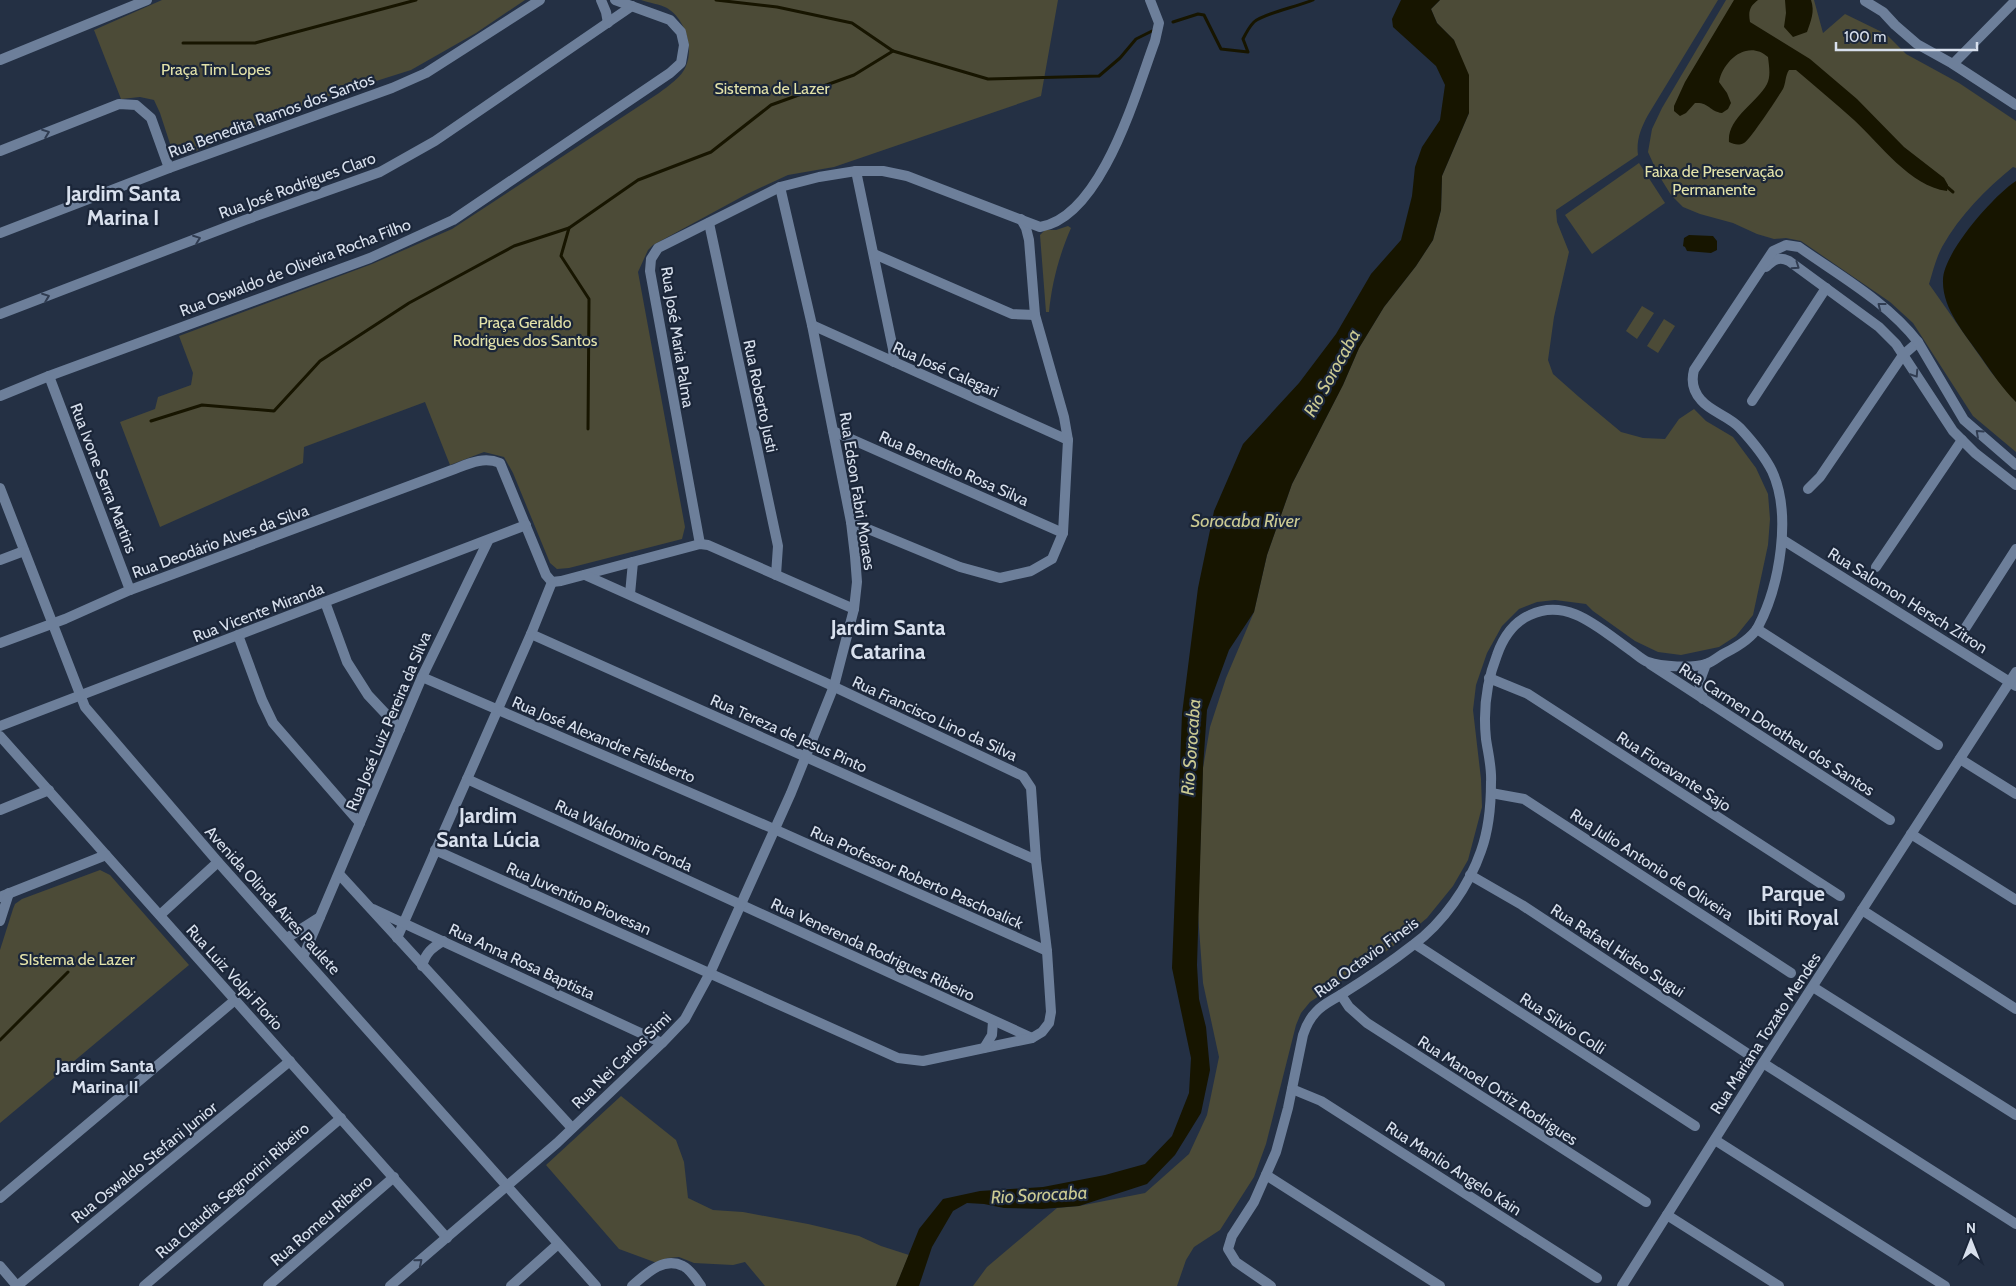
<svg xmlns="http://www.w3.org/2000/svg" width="2016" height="1286" font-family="Cabin,sans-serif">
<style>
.green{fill:#4c4b37}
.water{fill:#171500}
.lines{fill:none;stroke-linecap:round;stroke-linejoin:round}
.stream{stroke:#171500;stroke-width:3}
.minor{stroke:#6d7f9a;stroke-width:10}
.oneway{stroke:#303c51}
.labels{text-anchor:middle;stroke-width:4.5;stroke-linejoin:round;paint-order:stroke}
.park-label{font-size:16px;fill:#e3e2a9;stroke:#1b2639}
.street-label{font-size:16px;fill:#d8e0ed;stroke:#1b2639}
.water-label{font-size:18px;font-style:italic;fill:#cbca92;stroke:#1b2639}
.neighbourhood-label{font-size:18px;font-weight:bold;fill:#d8e0ed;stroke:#1b2639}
.district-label{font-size:21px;font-weight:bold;fill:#d8e0ed;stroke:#1b2639}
</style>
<rect width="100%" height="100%" fill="#243044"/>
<g class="green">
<polygon points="162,0 525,0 476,33 411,70 335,94 199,150 179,156 173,153 160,113 154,100 140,97 121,99 94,30"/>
<path d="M 641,0 L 1058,0 L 1041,96 L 834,167 L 788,175 L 747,194 L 653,245 L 648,250 L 638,272 L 685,527 L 682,539 L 569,568 L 557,569 L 550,563 L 513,473 L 504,457 L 484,452 L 450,465 L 425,402 L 304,447 L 303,463 L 160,527 L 120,422 L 155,409 L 158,397 L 191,385 L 193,373 L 179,336 L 372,264 L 452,229 L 659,93 C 668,86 682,77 686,66 C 694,47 685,19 667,8 C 660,4 649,3 641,0 Z"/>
<path d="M 1440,0 L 1718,0 L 1648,115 C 1641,128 1636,140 1638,155 L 1556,210 L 1557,222 L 1569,252 L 1554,317 L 1548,360 L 1553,374 L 1579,397 L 1621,432 L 1643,438 L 1665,439 L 1679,419 L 1694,409 L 1706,421 L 1733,437 L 1756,468 L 1768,494 L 1770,519 L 1768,545 L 1753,615 L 1736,636 L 1719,647 L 1681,655 L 1658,652 L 1635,641 L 1593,611 L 1586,604 L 1555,600 L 1537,602 L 1519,609 L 1502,626 L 1487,653 L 1476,685 L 1473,710 L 1481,779 L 1482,807 L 1468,860 L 1453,886 L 1427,918 L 1391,948 L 1310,1002 L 1301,1013 L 1296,1025 L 1266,1144 L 1254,1177 L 1220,1230 L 1194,1247 L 1186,1260 L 1177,1286 L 973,1286 L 987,1267 L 1057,1208 L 1079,1206 L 1145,1193 L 1189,1154 L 1207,1115 L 1219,1057 L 1203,983 L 1198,914 L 1203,768 L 1210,727 L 1226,678 L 1254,612 L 1267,555 L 1292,484 L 1343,385 L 1359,348 L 1384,307 L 1416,266 L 1433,240 L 1441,210 L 1442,176 L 1469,113 L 1454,40 L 1437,23 L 1431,9 Z"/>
<path d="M 1726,0 L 1814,0 L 1823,33 L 1845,14 L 1886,34 L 1906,54 L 1959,83 L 2016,121 L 2016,168 L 2013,167 C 1986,189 1960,215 1942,247 C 1936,258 1933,271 1929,284 L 1991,372 L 2016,402 L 2016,452 L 1973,416 L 1913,323 L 1890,302 L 1801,241 L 1786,238 L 1774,239 L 1757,234 L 1733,223 L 1700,214 L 1683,207 L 1671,195 L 1658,174 L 1648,152 L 1652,129 L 1662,108 Z"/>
<polygon points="1639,163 1665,203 1592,254 1565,215"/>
<path d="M 1068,226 L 1071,228 C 1059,256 1052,282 1049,312 L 1046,312 L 1040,235 L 1045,230 L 1056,230 Z"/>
<polygon points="1642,306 1654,313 1637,339 1626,331"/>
<polygon points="1664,319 1675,326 1658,353 1647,346"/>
<polygon points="100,870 110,875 189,965 0,1123 0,950 13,909 15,904 22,899"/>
<polygon points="621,1096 676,1140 684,1162 688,1198 713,1210 743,1212 808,1224 859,1236 881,1246 909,1255 896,1286 765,1286 745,1262 733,1265 694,1263 679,1257 667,1258 657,1263 619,1249 546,1165"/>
</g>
<g class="water">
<polygon points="1401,0 1440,0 1431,9 1437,23 1454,40 1469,75 1469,113 1442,176 1441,210 1433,240 1416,266 1384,307 1359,348 1343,385 1292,484 1267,555 1254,612 1229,650 1207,710 1203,768 1197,965 1199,999 1206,1027 1210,1070 1201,1113 1175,1155 1147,1184 1079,1206 1042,1209 1004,1208 984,1204 967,1203 953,1211 932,1247 919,1286 896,1286 919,1229 943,1199 980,1191 1043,1187 1105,1175 1145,1164 1172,1136 1189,1093 1191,1058 1172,968 1182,714 1198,588 1214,511 1243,444 1299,383 1336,334 1371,274 1401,240 1412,196 1415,167 1422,147 1440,120 1445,85 1436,66 1393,27 1392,19"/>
<path d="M 1734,0 L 1758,0 C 1750,6 1748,11 1750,22 L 1810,59 L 1857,99 L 1904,147 L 1944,178 L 1948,185 L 1947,191 C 1910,186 1880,144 1854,120 C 1835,103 1815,86 1796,70 L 1789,70 C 1785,76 1786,83 1783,89 C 1778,97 1750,140 1744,143 C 1738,146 1734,144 1729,142 C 1727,118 1757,103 1767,84 C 1771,76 1769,66 1768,57 C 1748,39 1723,60 1719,82 L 1727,93 L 1731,103 L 1728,109 L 1722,113 C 1709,111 1709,102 1695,103 L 1686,113 L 1680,116 L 1674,111 L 1674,106 L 1685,82 Z"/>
<path d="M 1785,0 L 1811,0 C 1815,12 1811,20 1807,32 L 1793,37 L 1784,27 L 1786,13 Z"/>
<path d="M 2016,181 L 2016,402 C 2002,388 1992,373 1981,357 C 1965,334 1942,309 1943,280 C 1943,253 1994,195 2016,181 Z"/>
<polygon points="1689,235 1713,236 1717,241 1717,250 1711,253 1687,251 1685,247 1683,246 1684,238"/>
</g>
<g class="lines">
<g class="stream">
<polyline points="716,0 777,7 852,23 893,51"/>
<path d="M 1173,22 L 1198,14 L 1204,15 L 1221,49 L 1248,52 L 1243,39 C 1246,33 1249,27 1254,22 C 1264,13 1297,7 1313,0"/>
<polyline points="183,43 255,43 416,0"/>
<polyline points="1946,186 1953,192"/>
<polyline points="569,228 561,256 589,299 588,429"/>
<polyline points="151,421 202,405 274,411 320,361 409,303 514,246 569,228 638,180 711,152 771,105 854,75 893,51 988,79 1099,76 1120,58 1136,39 1152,31"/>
<polyline points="0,1040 68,972"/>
</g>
<g class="minor">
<polyline points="601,0 606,12 608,23"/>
<polyline points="1865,1 1883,12 1895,25 1917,44 1953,64 2016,105"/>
<polyline points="0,60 147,0"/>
<polyline points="1953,64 2016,0"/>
<polyline points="0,151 119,104 136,105 151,118 169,168"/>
<polyline points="856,171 893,349 894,362"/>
<polyline points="709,223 778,546 776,575"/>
<polyline points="0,233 169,168 392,88 426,73 540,0"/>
<polyline points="874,254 1012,314 1035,315"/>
<path d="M 1766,267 C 1773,260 1779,256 1789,261 L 1879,327 L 1896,344 L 1953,431 L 1975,453 L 2016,485"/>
<polyline points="0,314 245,220 380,172 435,141 632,6"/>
<polyline points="812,325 1068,440"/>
<polyline points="49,376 130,590"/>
<polyline points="0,396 49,376 370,258 453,220 670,73 681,63 684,45 681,32 670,20 615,0"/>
<polyline points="1752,401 1826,288"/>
<polyline points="833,431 1063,533"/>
<polyline points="0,488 85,707 218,862 596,1286"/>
<polyline points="1808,489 1820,477 1903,355 1918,342"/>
<polyline points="851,522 960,567 1000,578 1031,571 1052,559 1063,533 1068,440 1064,417 1035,315 1029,240 1026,228 1021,219"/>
<polyline points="1783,540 2016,686"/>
<path d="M 700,544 L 650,271 L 651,259 L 658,248 L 780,187 L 819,177 L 856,171 L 883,171 L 907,176 L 1040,227 C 1102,217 1136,92 1155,41 L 1159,23 L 1150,0"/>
<polyline points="0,560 24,551"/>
<polyline points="1876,567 1962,440"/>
<polyline points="552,582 561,581 700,544 708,545 854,609"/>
<polyline points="630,594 633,562"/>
<polyline points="325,602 347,662 368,695 400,729"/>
<polyline points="1966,627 2016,549"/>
<polyline points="1757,629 1938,745"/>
<polyline points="531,634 1036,860"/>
<polyline points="238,635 262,700 273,723 360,823"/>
<path d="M 0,643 L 65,619 L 130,590 L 452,470 C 468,464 483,456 500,463 L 546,575 L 552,582 L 531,634 L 397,938"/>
<polyline points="1650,664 1890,820"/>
<polyline points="422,677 774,829 1047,951"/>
<polyline points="1489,678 1528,694 1840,896"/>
<polyline points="1703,699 1699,683 1706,664"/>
<polyline points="0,726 526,525"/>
<polyline points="0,736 447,1238"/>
<polyline points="1960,759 2016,794"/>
<polyline points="467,779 1032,1038"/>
<polyline points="1491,793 1524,799 1791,973"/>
<polyline points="0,810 49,790"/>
<polyline points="1911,834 2016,900"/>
<polyline points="435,850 898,1058 923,1061 1032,1038 1042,1032 1049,1023 1051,1012 1047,951 1036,860 1031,788 1023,776 824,682 585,575"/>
<polyline points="339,874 572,1128"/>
<polyline points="1470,875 1522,905 1748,1054"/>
<polyline points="0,897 106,855"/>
<polyline points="373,909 662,1043"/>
<polyline points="1862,910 2016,1009"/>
<polyline points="160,915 218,862"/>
<polyline points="0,921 9,893"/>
<polyline points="287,938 320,917"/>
<polyline points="1415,944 1695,1126"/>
<polyline points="303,957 422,677 488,541"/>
<path d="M 422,966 C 426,952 432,948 443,941"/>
<polyline points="1813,987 2016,1115"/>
<polyline points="1341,995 1349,1007 1367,1023 1646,1202"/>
<polyline points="984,1048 992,1035 993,1021"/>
<polyline points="1763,1063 2016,1224"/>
<polyline points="1292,1089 1321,1101 1597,1278"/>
<polyline points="1715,1140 1945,1286"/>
<polyline points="1266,1175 1440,1286"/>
<polyline points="0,1198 235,1000"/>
<polyline points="1667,1215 1779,1286"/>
<polyline points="0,1266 17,1286"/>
<polyline points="17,1286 290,1061"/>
<polyline points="144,1286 341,1118"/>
<polyline points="268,1286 394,1177"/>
<polyline points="390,1286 557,1143 662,1043 685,1019 710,973 791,793 834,686 854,609 857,582 855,556 851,522 812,325 780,187"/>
<polyline points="511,1286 557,1245"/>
<path d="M 632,1286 C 646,1274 663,1256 683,1266 C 690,1269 697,1280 701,1286"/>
<path d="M 1271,1286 L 1236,1262 L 1228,1249 L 1232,1236 L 1254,1202 L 1276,1152 L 1288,1108 L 1303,1035 C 1306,1026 1309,1019 1316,1012 C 1323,1004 1333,1000 1342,994 C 1366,979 1390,963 1413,945 C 1443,923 1469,886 1481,851 C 1489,829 1491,805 1491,782 C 1492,768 1488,753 1486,739 C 1483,710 1486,683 1497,655 C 1503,638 1512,623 1530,615 C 1568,597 1600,629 1630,650 C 1635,653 1642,660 1648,662 C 1661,667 1693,668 1706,664 C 1713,662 1719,656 1725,653 C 1737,647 1751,639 1758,627 C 1780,585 1792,514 1772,471 C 1764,455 1752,441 1740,428 C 1729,416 1711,412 1701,400 C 1693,391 1691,381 1694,370 L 1773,251 L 1786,245 L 1799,247 C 1840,276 1887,302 1918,342 L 1964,420 L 2016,465"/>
<polyline points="1622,1286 1763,1063 2016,672"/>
</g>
</g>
<defs><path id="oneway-chevron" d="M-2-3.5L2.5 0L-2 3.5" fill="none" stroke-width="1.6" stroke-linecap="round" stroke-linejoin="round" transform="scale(1.25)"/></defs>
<g class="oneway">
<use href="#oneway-chevron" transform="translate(46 133) rotate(-21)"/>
<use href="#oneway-chevron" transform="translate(197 239) rotate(-21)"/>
<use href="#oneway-chevron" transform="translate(1796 266) rotate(35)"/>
<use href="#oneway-chevron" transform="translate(46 297) rotate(-21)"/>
<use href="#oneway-chevron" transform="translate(1881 306) rotate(-142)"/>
<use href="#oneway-chevron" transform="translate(1915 374) rotate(57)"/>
<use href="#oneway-chevron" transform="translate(1979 433) rotate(-138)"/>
<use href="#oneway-chevron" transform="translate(419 1262) rotate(-40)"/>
</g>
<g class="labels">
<g class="park-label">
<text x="216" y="75">Praça Tim Lopes</text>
<text x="772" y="94">Sistema de Lazer</text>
<text x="1714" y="177">Faixa de Preservação<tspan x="1714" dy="18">Permanente</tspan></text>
<text x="525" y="328">Praça Geraldo<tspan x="525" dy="18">Rodrigues dos Santos</tspan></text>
<text x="77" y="965">SIstema de Lazer</text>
</g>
<g class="street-label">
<text transform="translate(271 115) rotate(-20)" y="6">Rua Benedita Ramos dos Santos</text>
<text transform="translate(297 185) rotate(-20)" y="6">Rua José Rodrigues Claro</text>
<text transform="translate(295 267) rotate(-21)" y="6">Rua Oswaldo de Oliveira Rocha Filho</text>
<text transform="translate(678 337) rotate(81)" y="6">Rua José Maria Palma</text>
<text transform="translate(946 369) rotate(24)" y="6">Rua José Calegari</text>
<text transform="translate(761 396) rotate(78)" y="6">Rua Roberto Justi</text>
<text transform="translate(954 468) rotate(24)" y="6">Rua Benedito Rosa Silva</text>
<text transform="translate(104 478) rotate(69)" y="6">Rua Ivone Serra Martins</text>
<text transform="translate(858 491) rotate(81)" y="6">Rua Edson Fabri Moraes</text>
<text transform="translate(220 541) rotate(-20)" y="6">Rua Deodário Alves da Silva</text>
<text transform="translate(1908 600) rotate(32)" y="6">Rua Salomon Hersch Zitron</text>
<text transform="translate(258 612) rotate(-21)" y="6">Rua Vicente Miranda</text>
<text transform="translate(935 718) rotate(25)" y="6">Rua Francisco Lino da Silva</text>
<text transform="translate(388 721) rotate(-67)" y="6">Rua José Luiz Pereira da Silva</text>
<text transform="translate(1777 729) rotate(33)" y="6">Rua Carmen Dorotheu dos Santos</text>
<text transform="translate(789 733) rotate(24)" y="6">Rua Tereza de Jesus Pinto</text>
<text transform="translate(604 739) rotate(23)" y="6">Rua José Alexandre Felisberto</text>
<text transform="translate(1674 771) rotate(33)" y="6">Rua Fioravante Sajo</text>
<text transform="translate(624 835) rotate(25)" y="6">Rua Waldomiro Fonda</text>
<text transform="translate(1652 864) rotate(33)" y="6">Rua Julio Antonio de Oliveira</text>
<text transform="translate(917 877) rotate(24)" y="6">Rua Professor Roberto Paschoalick</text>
<text transform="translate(579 898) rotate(24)" y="6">Rua Juventino Piovesan</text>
<text transform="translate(273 900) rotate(48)" y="6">Avenida Olinda Aires Paulete</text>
<text transform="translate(873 949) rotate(25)" y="6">Rua Venerenda Rodrigues Ribeiro</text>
<text transform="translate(1618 950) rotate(33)" y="6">Rua Rafael Hideo Sugui</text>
<text transform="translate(1366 957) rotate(-36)" y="6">Rua Octavio Fineis</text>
<text transform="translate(522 961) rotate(25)" y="6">Rua Anna Rosa Baptista</text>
<text transform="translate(235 977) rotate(48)" y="6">Rua Luiz Volpi Florio</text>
<text transform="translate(1563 1023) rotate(33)" y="6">Rua Silvio Colli</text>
<text transform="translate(1765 1033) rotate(-57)" y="6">Rua Mariana Tozato Mendes</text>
<text transform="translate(621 1060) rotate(-44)" y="6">Rua Nei Carlos Simi</text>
<text transform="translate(1498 1090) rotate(33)" y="6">Rua Manoel Ortiz Rodrigues</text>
<text transform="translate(144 1162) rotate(-39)" y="6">Rua Oswaldo Stefani Junior</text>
<text transform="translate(1454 1168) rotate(33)" y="6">Rua Manlio Angelo Kain</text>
<text transform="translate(232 1190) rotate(-41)" y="6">Rua Claudia Segnorini Ribeiro</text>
<text transform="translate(321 1220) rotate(-41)" y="6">Rua Romeu Ribeiro</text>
</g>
<g class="water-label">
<text transform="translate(1332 373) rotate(-61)" y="6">Rio Sorocaba</text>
<text x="1245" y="527">Sorocaba River</text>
<text transform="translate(1191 747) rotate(-86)" y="6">Rio Sorocaba</text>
<text transform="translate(1039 1195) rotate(-3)" y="6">Rio Sorocaba</text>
</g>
<g class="neighbourhood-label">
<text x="105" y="1072">Jardim Santa<tspan x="105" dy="21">Marina II</tspan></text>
</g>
<g class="district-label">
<text x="123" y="201">Jardim Santa<tspan x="123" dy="24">Marina I</tspan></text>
<text x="888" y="635">Jardim Santa<tspan x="888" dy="24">Catarina</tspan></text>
<text x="488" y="823">Jardim<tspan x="488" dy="24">Santa Lúcia</tspan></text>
<text x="1793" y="901">Parque<tspan x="1793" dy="24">Ibiti Royal</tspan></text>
</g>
</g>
<g transform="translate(1971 1241)" stroke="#1b2639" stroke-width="4" paint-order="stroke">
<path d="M0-4L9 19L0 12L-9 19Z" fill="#d8e0ed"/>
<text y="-8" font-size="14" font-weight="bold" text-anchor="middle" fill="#d8e0ed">N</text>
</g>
<path d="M1836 42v8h141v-8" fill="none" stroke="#d8e0ed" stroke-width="2.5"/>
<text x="1844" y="42" font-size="15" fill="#d8e0ed" stroke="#1b2639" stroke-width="4" paint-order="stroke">100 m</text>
</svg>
